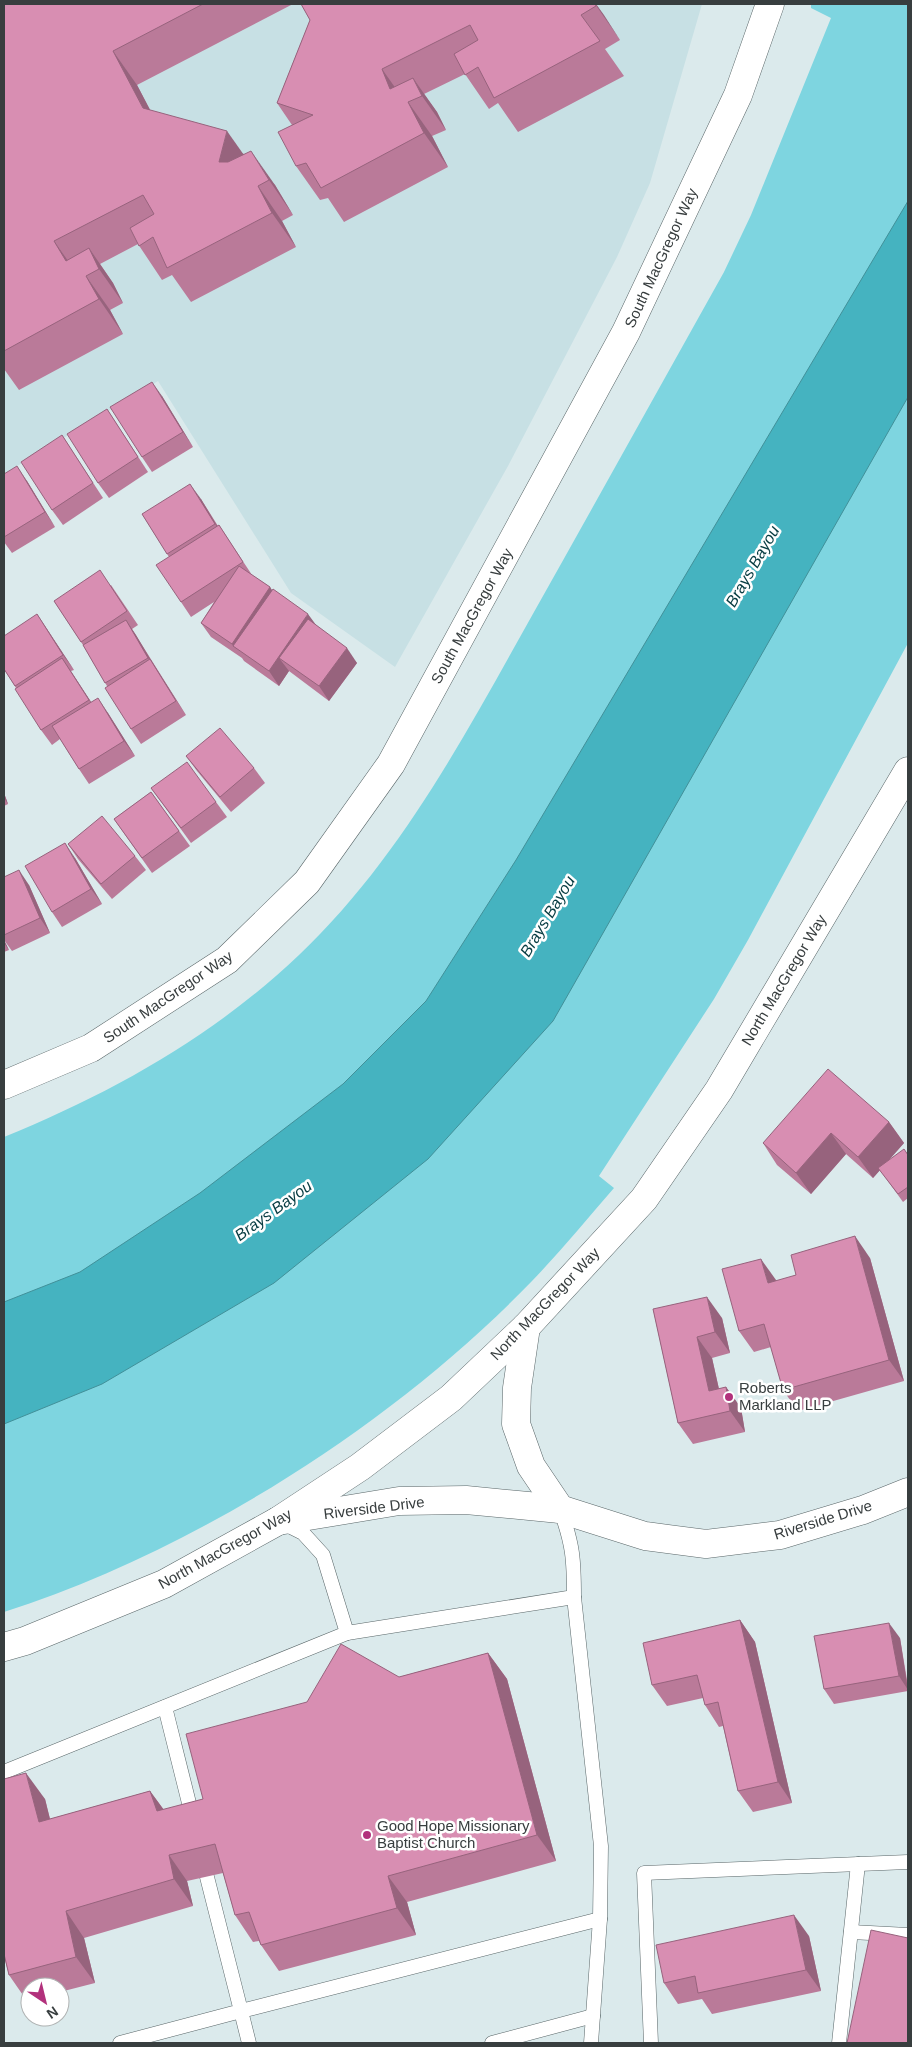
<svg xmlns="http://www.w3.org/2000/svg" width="912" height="2047" font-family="Helvetica,sans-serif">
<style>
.built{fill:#c7e0e4}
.green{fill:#7ed5e0}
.water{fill:#45b3c0;stroke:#419099}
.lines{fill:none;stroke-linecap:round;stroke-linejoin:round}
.service-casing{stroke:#596668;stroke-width:15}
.minor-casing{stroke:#596668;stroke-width:29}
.secondary-casing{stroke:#596668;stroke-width:29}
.service{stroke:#fff;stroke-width:14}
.minor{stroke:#fff;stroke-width:28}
.secondary{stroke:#fff;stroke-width:28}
.wall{fill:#ba7a99}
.shaded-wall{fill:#97637d}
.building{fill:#d88eb2;stroke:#97637d}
.poi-dot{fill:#b2317c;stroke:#fff;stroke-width:2}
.labels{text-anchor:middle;stroke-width:5;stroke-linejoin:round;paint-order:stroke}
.street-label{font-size:15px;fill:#383e3f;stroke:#fff}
.poi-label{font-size:15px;fill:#383e3f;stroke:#fff;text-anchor:start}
.water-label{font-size:16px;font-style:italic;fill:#073c42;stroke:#fff}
</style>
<rect width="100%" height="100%" fill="#dbeaec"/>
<polygon class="built" points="4,4 702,4 650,183 617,257 508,466 395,667 291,593 158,381 4,474"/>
<path class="green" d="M 811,4 L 908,4 L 908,643 L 748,940 L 714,999 L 599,1176 L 614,1188 C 587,1219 561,1251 532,1281 C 393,1425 194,1551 4,1612 L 4,1137 C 112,1093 214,1036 299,955 C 401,858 466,733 534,612 C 598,498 661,385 724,272 L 751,215 L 831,18 L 811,8 Z"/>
<polygon class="water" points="908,201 908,397 553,1021 428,1159 274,1283 102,1384 4,1424 4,1302 80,1272 200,1193 343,1084 426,1001 516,860"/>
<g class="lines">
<defs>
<g id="service">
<polyline points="574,1597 601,1846 600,1919 591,2043"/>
<path d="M 347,1633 L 574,1597 C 574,1560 573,1544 560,1509"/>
<polyline points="165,1707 193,1819"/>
<polyline points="4,1772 347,1633 323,1555 303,1533 283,1523"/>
<polyline points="851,1932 908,1935"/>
<polyline points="120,2043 241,2011 207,1877"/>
<polyline points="249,2043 241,2011 600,1919"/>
<polyline points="492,2043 593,2016"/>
<polyline points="651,2043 644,1873 908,1862"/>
<polyline points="839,2043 858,1864"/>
</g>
<g id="minor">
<polyline points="526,1327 517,1388 516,1424 531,1466 560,1509"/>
<polyline points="278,1521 399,1501 466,1500 560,1509 645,1536 706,1544 780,1535 863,1510 908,1492"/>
</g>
<g id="secondary">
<polyline points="4,1085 91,1048 227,960 307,882 391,764 626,332 738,95 770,4"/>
<polyline points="4,1647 25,1641 164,1584 278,1521 360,1467 451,1398 526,1327 644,1199 719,1090 908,771"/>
</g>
</defs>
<use href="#service" class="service-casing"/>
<use href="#minor" class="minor-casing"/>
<use href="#secondary" class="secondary-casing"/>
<use href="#service" class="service"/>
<use href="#minor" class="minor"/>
<use href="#secondary" class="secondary"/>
</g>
<g class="wall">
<polygon points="4,4 293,4 137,85 150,110 244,154 275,185 293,215 282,221 296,247 191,302 172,275 162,280 138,244 100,264 113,283 123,303 110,310 123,334 19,390 4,369"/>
<polygon points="301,4 596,4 620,40 605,49 624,76 518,132 498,103 489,109 465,74 424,94 437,112 446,130 432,136 448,167 344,222 328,198 320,200 296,166 292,125 277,103 310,20"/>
<polygon points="162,396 193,447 152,472 142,457"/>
<polygon points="107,409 148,472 109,498 98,483"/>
<polygon points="62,435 103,498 63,525 52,510"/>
<polygon points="4,474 27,481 55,527 12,553 4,542"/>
<polygon points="201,499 218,526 219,525 252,575 270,587 272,591 317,626 357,663 329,701 289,671 279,686 244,661 242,658 211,637 201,623 214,602 191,617 181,602 169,557 142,514"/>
<polygon points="111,585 138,625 132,629 186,715 141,744 131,729 107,686 83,645 54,601"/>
<polygon points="37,614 74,670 71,671 91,702 108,713 135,756 89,784 79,769 60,739 52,745 41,730 16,688 4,669"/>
<polygon points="186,756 254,768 265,783 231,812 197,771"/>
<polygon points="151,788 216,802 227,817 191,843"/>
<polygon points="151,792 190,846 152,873 114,819"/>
<polygon points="4,793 8,804 4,806"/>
<polygon points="68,844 135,856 146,870 112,899 78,859"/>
<polygon points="75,858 102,904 62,927 52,912"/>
<polygon points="4,877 29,885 50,933 12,951 4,940 9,950 4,952"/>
<polygon points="889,1122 904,1143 889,1160 908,1155 908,1198 903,1202 880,1170 873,1178 846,1154 811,1194 777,1165 763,1143"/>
<polygon points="870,1258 904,1381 798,1411 783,1390 771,1347 754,1352 739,1331 776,1280 776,1281"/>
<polygon points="653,1309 722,1318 730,1353 712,1358 719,1389 726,1387 741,1408 745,1432 693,1444 678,1423"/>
<polygon points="740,1620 755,1642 792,1803 753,1812 738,1791 723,1726 719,1727 705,1705 703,1698 667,1706 652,1685"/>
<polygon points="900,1638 908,1686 908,1691 834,1704 824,1689"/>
<polygon points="488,1653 507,1679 556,1861 407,1902 416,1935 279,1971 261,1945 259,1941 253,1942 235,1915 223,1873 187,1881 193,1906 84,1938 95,1983 60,1992 60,1987 30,1987 30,2000 27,2001 9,1975 5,1960 4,1960 4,1779 45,1799 50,1819 150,1791 164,1810 203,1799 399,1677"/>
<polygon points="809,1936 821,1991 712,2014 702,1999 678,2004 664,1983"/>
</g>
<g class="shaded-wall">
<polygon points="595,4 596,4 604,15 620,40"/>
<polygon points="113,51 137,85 167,142 143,108"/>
<polygon points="382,69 406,103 390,89"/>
<polygon points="413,78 437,112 446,130 422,96"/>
<polygon points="408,102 432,136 448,167 424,133"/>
<polygon points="227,131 251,165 219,162"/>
<polygon points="251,151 275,185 293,215 269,180"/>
<polygon points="258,186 282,221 296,247 272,213"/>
<polygon points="54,241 78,275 66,261"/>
<polygon points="89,248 113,283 123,303 99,269"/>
<polygon points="86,276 110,310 123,334 99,299"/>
<polygon points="152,382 162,396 193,447 183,432"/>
<polygon points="17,466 27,481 55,527 45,512"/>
<polygon points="190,484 201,499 225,539 215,524"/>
<polygon points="270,587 280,602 233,646 232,644"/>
<polygon points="37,614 47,629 74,670 63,655"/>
<polygon points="308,614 319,629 279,658 289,671 279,686 269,671"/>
<polygon points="126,620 136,635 152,662 186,715 148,658"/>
<polygon points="347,648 357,663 329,701 319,686"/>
<polygon points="62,658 72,673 99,714 89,700"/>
<polygon points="98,698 108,713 135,756 124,741"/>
<polygon points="4,793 8,804 4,798"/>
<polygon points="65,843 75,858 102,904 91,889"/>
<polygon points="19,870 29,885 50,933 40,918"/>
<polygon points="4,939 4,940 9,950 4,943"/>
<polygon points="889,1122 904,1143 873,1178 858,1157"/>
<polygon points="831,1133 846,1154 811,1194 796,1173"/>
<polygon points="855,1236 870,1258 904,1381 889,1360"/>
<polygon points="761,1259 776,1280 783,1304 768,1283"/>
<polygon points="707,1297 722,1318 730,1353 715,1332"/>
<polygon points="697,1337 712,1358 724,1412 709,1391"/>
<polygon points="726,1387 741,1408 745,1432 730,1411"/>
<polygon points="740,1620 755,1642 792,1803 778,1782"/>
<polygon points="889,1623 900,1638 908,1690 899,1676"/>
<polygon points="488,1653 507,1679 556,1861 537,1835"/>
<polygon points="26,1773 45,1799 57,1848 39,1822"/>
<polygon points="150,1791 169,1817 157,1811"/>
<polygon points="169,1855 187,1881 193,1906 174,1879"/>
<polygon points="388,1876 407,1902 416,1935 397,1908"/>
<polygon points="66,1911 84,1938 95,1983 76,1957"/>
<polygon points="794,1915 809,1936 821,1991 806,1970"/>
</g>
<g class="building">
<polygon points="4,4 203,4 113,51 143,108 227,131 219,162 228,162 251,151 269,180 258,186 272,213 167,268 153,237 139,246 130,228 154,214 143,195 54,241 66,261 89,248 99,269 86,276 99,299 4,351"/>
<polygon points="301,4 595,4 596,6 581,15 600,41 494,98 478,67 465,75 454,54 478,40 470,25 382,69 390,89 413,78 422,96 408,102 424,133 321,188 306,163 296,166 278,132 313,115 277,103 310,20"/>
<polygon points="152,382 183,432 142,457 110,407"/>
<polygon points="107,409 138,457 98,483 67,434"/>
<polygon points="62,435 93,483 52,510 21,462"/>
<polygon points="17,466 45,512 4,537 4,474"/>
<polygon points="190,484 215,524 167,554 142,514"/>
<polygon points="219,525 243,562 181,602 156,565"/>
<polygon points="239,566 270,587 232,644 201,623"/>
<polygon points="100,570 127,611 81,642 54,601"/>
<polygon points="273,589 308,614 269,671 233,646"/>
<polygon points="37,614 63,655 15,686 4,669 4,636"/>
<polygon points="308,619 347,648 319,686 279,658"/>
<polygon points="126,620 148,658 105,683 83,645"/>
<polygon points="62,658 89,700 41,730 15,689"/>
<polygon points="150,659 176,701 131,729 105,688"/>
<polygon points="98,698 124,741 79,769 52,726"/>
<polygon points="220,728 254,768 220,797 186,756"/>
<polygon points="187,762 216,802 181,828 151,788"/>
<polygon points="151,792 179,831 142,858 114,819"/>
<polygon points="102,816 135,856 101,884 68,844"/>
<polygon points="65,843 91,889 52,912 25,866"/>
<polygon points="19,870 40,918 4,935 4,877"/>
<polygon points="828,1069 889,1122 858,1157 831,1133 796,1173 763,1143"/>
<polygon points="904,1149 908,1155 908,1187 898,1194 878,1168"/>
<polygon points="855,1236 889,1360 783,1390 764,1324 739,1331 722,1269 761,1259 768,1283 796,1275 791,1255"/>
<polygon points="707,1297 715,1332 697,1337 709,1391 726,1387 730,1411 678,1423 653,1309"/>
<polygon points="740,1620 778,1782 738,1791 718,1702 705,1705 697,1675 652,1685 643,1643"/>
<polygon points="889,1623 899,1676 824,1689 814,1636"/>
<polygon points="341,1644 399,1677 488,1653 537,1835 388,1876 397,1908 261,1945 249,1912 235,1915 215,1844 169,1855 174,1879 66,1911 76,1957 9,1975 4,1954 4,1779 26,1773 39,1822 150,1791 157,1811 203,1799 186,1734 307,1702"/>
<polygon points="794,1915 806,1970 698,1993 695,1976 664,1983 656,1945"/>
<polygon points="871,1930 908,1938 908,2043 847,2043"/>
</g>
<g class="poi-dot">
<circle cx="729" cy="1397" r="5"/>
<circle cx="367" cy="1835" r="5"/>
</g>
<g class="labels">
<g class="street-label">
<text transform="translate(661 258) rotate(-65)" y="5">South MacGregor Way</text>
<text transform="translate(472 616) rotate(-61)" y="5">South MacGregor Way</text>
<text transform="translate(784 980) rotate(-59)" y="5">North MacGregor Way</text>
<text transform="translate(168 997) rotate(-34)" y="5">South MacGregor Way</text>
<text transform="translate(545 1304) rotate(-46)" y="5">North MacGregor Way</text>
<text transform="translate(374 1508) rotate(-7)" y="5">Riverside Drive</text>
<text transform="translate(823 1520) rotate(-17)" y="5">Riverside Drive</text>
<text transform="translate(225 1549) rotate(-29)" y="5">North MacGregor Way</text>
</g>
<g class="poi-label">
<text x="739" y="1393">Roberts<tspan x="739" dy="17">Markland LLP</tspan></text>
<text x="377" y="1831">Good Hope Missionary<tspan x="377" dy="17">Baptist Church</tspan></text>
</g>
<g class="water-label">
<text transform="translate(752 566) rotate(-60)" y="6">Brays Bayou</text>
<text transform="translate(547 916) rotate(-59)" y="6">Brays Bayou</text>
<text transform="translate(273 1210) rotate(-36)" y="6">Brays Bayou</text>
</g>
</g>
<rect width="912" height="2047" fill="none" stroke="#383e3f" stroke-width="10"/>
<g transform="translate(45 2002) rotate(145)"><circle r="24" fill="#ffffff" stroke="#afb2b2"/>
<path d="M0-4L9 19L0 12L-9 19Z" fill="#b2317c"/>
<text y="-8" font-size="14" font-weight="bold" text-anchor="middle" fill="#383e3f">N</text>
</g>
</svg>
